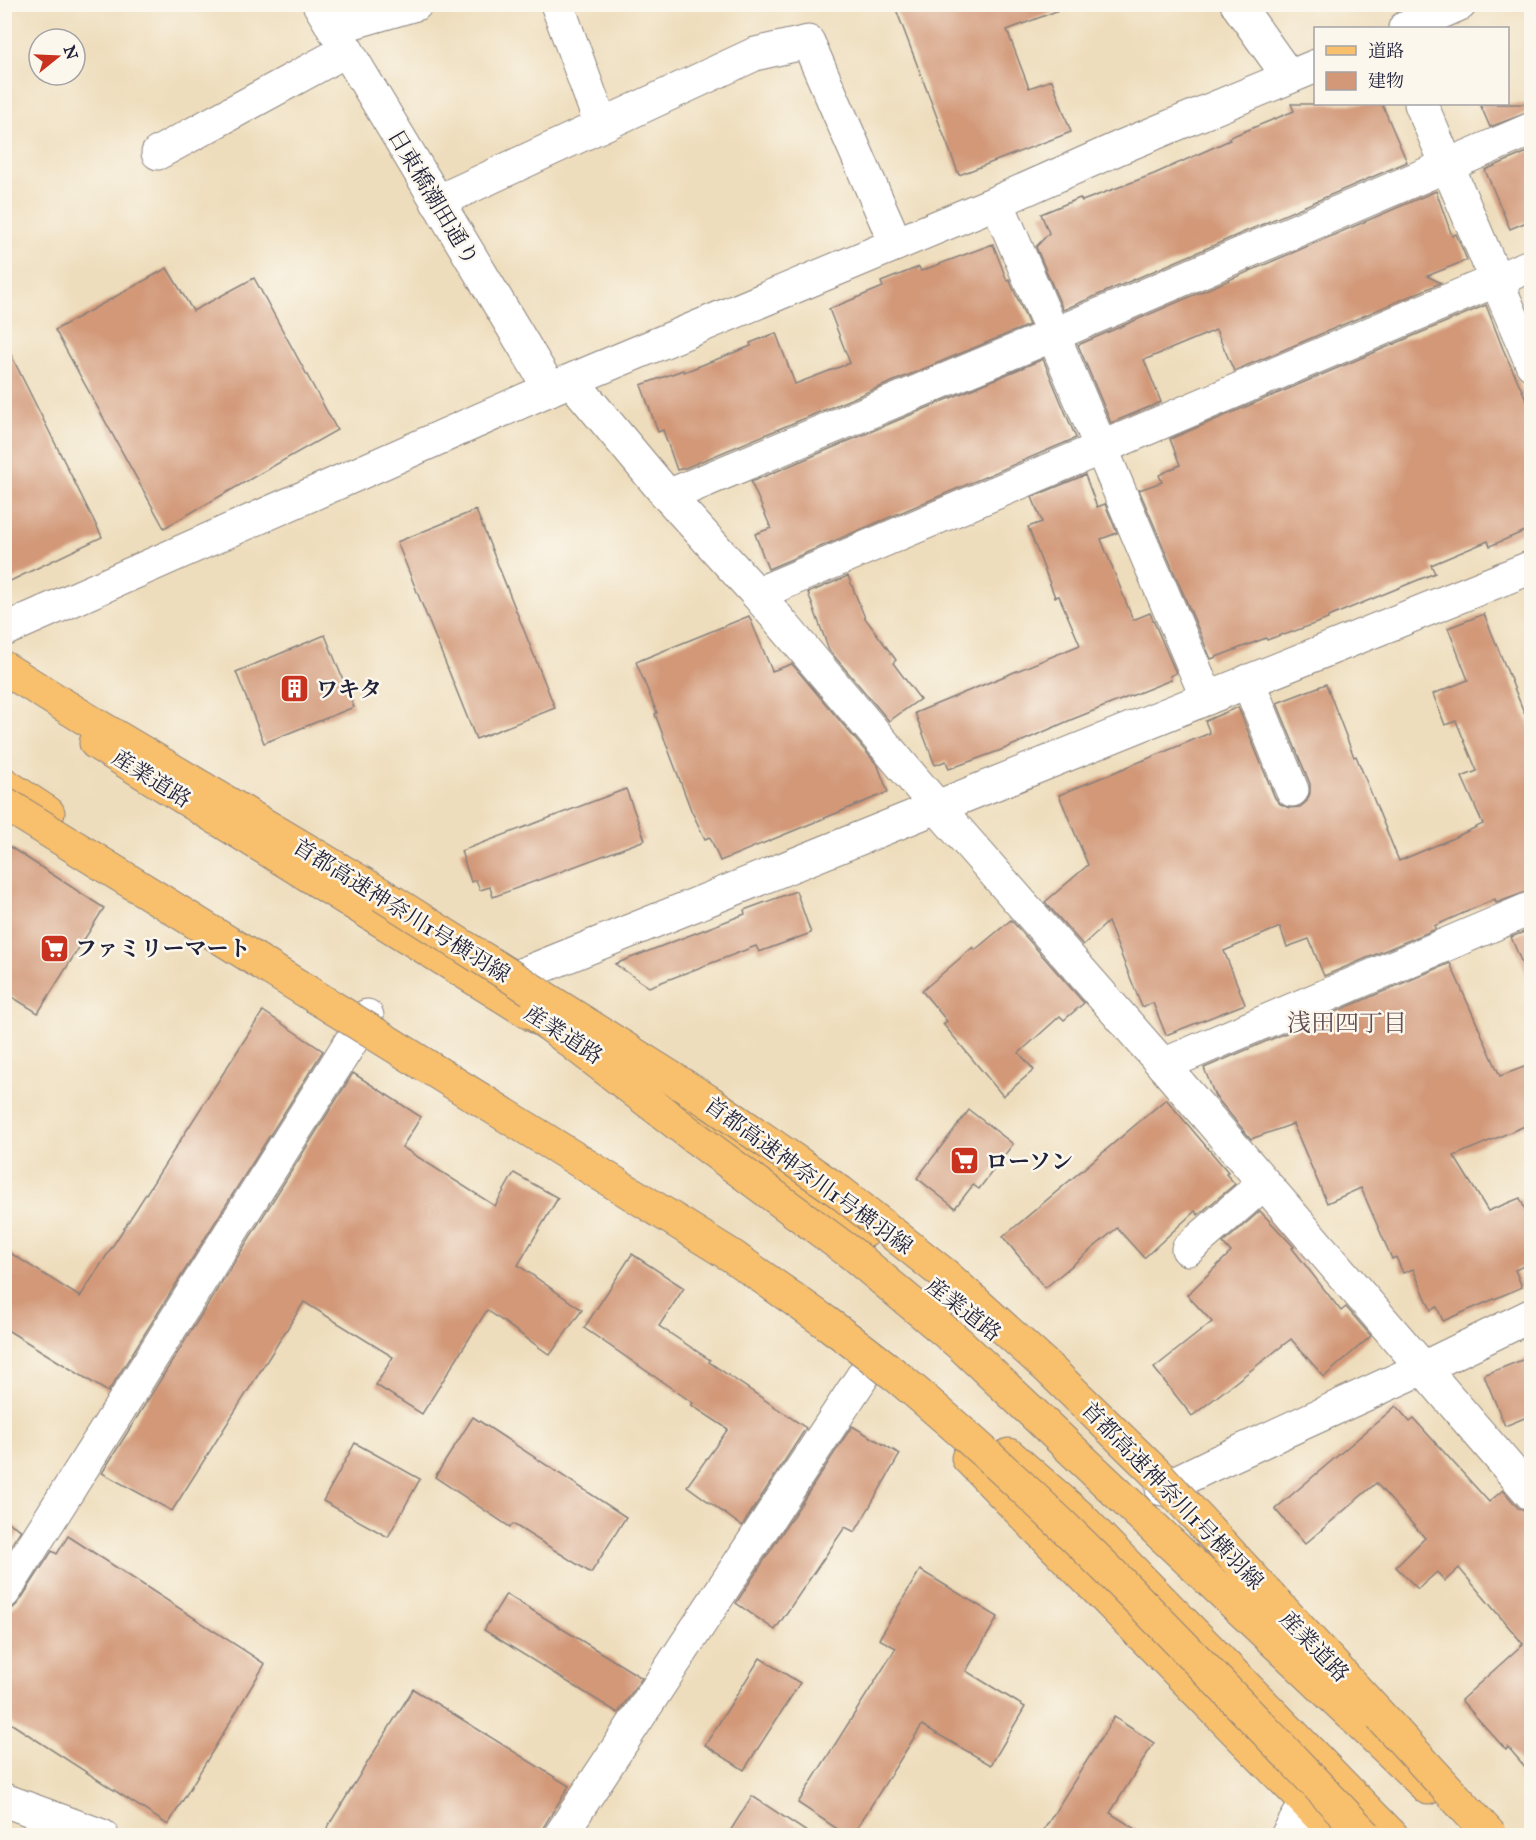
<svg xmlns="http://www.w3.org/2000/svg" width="1536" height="1840" font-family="'IM FELL Great Primer','Noto Serif JP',serif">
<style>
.building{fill:#d29878}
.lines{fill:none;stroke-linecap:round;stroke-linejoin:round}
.minor-casing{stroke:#88807c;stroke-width:35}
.major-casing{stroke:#88807c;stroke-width:35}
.highway-casing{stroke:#88807c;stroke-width:35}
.minor{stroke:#fff;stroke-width:33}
.major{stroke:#f8bf6c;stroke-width:33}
.highway{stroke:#f8bf6c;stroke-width:33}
.highway-bridge-casing{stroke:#88807c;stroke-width:35;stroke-linecap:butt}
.highway-bridge{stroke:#f8bf6c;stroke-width:33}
.labels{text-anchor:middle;stroke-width:5;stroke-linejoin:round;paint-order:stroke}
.street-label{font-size:22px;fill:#22223b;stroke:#fbf7ec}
.poi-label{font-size:22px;font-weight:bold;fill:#22223b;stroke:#fbf7ec;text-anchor:start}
.neighbourhood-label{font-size:24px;fill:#604b50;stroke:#fbf7ec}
</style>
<rect width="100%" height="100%" fill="#fbf7ec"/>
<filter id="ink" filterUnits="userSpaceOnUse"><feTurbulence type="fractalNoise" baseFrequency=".0167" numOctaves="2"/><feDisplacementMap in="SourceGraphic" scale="12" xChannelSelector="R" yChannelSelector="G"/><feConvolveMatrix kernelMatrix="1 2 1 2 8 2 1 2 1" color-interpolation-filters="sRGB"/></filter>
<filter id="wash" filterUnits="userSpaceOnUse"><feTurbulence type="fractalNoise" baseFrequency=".008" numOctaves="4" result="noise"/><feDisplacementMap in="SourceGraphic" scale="24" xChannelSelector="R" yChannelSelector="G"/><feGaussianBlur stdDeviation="1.35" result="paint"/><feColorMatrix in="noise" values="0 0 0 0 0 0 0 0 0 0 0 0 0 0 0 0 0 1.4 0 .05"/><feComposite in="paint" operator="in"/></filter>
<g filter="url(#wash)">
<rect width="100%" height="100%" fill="#eeddbc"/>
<g id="blocks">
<g class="building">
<polygon points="894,4 1066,4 1067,7 1007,30 1029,88 1052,80 1071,132 959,175"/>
<polygon points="1291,104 1382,104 1407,162 1063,310 1036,247 1049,233 1041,214 1080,198 1082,201 1154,174 1230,140 1228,138 1294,111"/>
<polygon points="1480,104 1532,104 1532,111 1490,127"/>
<polygon points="1532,150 1532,225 1529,221 1510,229 1485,170"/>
<polygon points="1436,191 1452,236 1456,234 1467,260 1427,276 1441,283 1234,371 1216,330 1144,360 1161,402 1111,423 1078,345"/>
<polygon points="993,244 1007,281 1009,279 1029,325 685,468 677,470 663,430 658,432 641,385 683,370 684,372 751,346 750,343 776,333 795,384 850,363 829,309 883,287 881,282 919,267 921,271"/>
<polygon points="167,268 193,311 254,278 337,430 164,528 55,330"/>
<polygon points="1486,305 1503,349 1532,412 1532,528 1490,546 1488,541 1431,565 1435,573 1328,617 1328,619 1284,635 1283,634 1267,640 1266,638 1211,659 1139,490 1162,482 1159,475 1180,465 1170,439"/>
<polygon points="4,341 102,537 4,584"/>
<polygon points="1043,359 1076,438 768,569 755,534 771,528 751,482"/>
<polygon points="1085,475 1097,507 1105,504 1117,533 1101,539 1133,620 1150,613 1176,673 1170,676 1171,680 1073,719 1004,749 949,769 946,761 935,765 915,713 1080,645 1059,596 1055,597 1028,527 1042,522 1032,497"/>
<polygon points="476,510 555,708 476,739 397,542"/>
<polygon points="848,576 865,618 896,660 893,663 920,699 889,721 829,650 808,593"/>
<polygon points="1484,614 1532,732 1532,890 1496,903 1495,899 1434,926 1436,929 1324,976 1309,939 1287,947 1280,927 1224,951 1245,1004 1166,1035 1153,1003 1142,1007 1108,922 1083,945 1045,902 1088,865 1059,795 1210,733 1205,721 1238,707 1275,798 1280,804 1289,808 1300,807 1307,801 1310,793 1310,784 1277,703 1326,684 1354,757 1356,756 1399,861 1451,839 1483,824 1462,777 1477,771 1456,721 1445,725 1433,694 1468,680 1448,628"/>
<polygon points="749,616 772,671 792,664 878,766 888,792 720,861 710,837 705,839 691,810 655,714 657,713 636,662"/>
<polygon points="325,635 354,707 264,743 236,672"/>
<polygon points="626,789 645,840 493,897 490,887 480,890 476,880 471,882 461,851"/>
<polygon points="4,843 104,908 38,1013 4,992"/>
<polygon points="796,891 811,933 759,952 756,946 649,987 615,964 745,914 744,910"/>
<polygon points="1011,920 1084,1003 1064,1020 1060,1016 1019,1053 1034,1070 1003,1096 943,1024 947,1021 922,991 973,947 975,950"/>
<polygon points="1532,929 1532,985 1531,985 1511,937"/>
<polygon points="1450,963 1500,1076 1532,1064 1532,1123 1454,1156 1488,1211 1520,1198 1532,1226 1532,1262 1515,1270 1522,1287 1443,1321 1437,1307 1431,1310 1413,1269 1403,1273 1396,1257 1392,1259 1361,1188 1327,1203 1293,1124 1251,1139 1215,1096 1204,1068"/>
<polygon points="263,1011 323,1051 108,1392 4,1328 4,1249 80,1297"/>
<polygon points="353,1073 421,1117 402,1147 495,1206 514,1173 558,1198 518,1265 582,1310 550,1355 487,1310 422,1414 376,1385 393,1357 304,1302 172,1511 102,1473"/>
<polygon points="1166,1099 1228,1172 1226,1174 1235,1184 1198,1215 1195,1211 1144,1258 1117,1228 1045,1288 1003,1237"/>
<polygon points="969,1110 1013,1144 979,1189 973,1185 955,1208 917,1178"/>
<polygon points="1260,1211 1294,1247 1292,1248 1341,1311 1346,1307 1371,1336 1324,1377 1291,1339 1192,1416 1154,1368 1212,1322 1187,1295 1231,1252 1223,1243"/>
<polygon points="632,1254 684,1288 659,1326 710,1360 709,1362 806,1428 742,1526 687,1486 728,1429 691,1405 693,1403 584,1328"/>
<polygon points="1532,1356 1532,1415 1505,1426 1484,1375"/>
<polygon points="1396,1406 1410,1422 1414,1419 1489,1502 1503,1490 1518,1508 1532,1515 1532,1775 1508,1747 1506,1750 1461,1700 1523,1644 1459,1568 1445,1581 1437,1572 1418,1589 1396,1567 1425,1538 1376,1483 1305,1544 1275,1509"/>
<polygon points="473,1417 626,1517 591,1573 513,1524 510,1527 435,1477"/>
<polygon points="852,1426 900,1454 855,1532 845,1527 775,1630 736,1603"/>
<polygon points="355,1443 420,1479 388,1537 323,1501"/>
<polygon points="4,1520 21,1530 4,1556"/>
<polygon points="68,1536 265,1664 168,1825 4,1719 4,1611 13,1608 19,1602 52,1551 57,1554"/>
<polygon points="920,1570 998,1617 966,1671 1025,1707 991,1765 922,1725 852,1836 848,1836 798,1803 896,1648 879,1639"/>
<polygon points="506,1594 642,1678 618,1713 484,1630"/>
<polygon points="760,1658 800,1683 744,1770 705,1745"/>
<polygon points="413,1689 569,1786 538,1836 322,1836"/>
<polygon points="1114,1717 1154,1743 1110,1813 1147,1836 1040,1836"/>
<polygon points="752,1796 813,1836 727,1836"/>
</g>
</g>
</g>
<g filter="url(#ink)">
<use href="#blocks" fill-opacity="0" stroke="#88807c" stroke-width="1.5"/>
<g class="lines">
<defs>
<g id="minor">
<polyline points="319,4 550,389"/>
<polyline points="557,4 601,125"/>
<polyline points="1237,4 1289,77"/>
<polyline points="333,28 416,4"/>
<polyline points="1405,28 1460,4"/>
<polyline points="1421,104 1532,364"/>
<polyline points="158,153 347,50"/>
<polyline points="437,202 755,54 808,42 896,244"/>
<polyline points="997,202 1207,698"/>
<polyline points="572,381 668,496 757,594 937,807 1163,1065 1532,1495"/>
<polyline points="668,496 1053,335 1532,129"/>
<polyline points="757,594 1532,265"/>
<polyline points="4,630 550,389 997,202 1121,147 1316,66"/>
<polyline points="1248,681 1292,790"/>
<polyline points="491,987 1532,567"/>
<polyline points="1163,1065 1532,908"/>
<polyline points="1188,1249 1264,1183"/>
<polyline points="1162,1489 1211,1465 1423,1368 1532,1315"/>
<polyline points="4,1592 367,1016"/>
<polyline points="4,1800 102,1836"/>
<polyline points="560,1836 868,1368"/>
<polyline points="1287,1836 1306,1804"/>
</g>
<g id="major">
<polyline points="96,743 559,1031"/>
<polyline points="4,784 48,813"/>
<polyline points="668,1101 842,1213 865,1231"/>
<polyline points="968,1458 1339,1836"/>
</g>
<g id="highway">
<polyline points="4,668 83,717 382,895"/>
<polyline points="1009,1455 1079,1516 1392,1836"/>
<polyline points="1358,1721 1428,1788"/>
</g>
</defs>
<use href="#minor" class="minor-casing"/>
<use href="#major" class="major-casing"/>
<use href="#highway" class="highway-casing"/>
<use href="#minor" class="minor"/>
<use href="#major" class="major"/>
<use href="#highway" class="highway"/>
<defs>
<g id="highway-bridge">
<path d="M 4,803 L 732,1256 C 789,1296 846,1335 900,1379 C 1068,1519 1215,1679 1366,1836"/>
<polyline points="382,895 708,1101 840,1192 945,1275 1047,1367 1157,1474 1491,1836"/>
<polyline points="535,1014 693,1136 855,1256 960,1344 1355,1718"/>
</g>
</defs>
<use href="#highway-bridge" class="highway-bridge-casing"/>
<use href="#highway-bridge" class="highway-bridge"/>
</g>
</g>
<defs>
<symbol id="building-square" viewBox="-11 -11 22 22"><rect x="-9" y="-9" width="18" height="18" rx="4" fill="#c8321e" stroke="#fbf7ec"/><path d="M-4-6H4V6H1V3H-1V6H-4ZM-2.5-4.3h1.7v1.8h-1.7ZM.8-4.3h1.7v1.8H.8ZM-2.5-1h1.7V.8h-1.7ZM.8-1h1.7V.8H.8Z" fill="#fff"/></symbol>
<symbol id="supermarket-square" viewBox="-11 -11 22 22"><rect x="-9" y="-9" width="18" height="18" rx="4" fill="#c8321e" stroke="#fbf7ec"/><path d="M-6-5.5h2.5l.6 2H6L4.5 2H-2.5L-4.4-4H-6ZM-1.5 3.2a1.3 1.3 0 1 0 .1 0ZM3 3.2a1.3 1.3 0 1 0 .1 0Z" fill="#fff"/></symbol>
</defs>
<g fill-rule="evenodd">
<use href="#building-square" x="278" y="672" width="33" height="33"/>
<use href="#supermarket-square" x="38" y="932" width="33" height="33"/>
<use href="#supermarket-square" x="948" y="1144" width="33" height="33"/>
</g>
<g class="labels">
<g class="street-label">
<text transform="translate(434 197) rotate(59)" y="8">日東橋潮田通り</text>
<text transform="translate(152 778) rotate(32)" y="8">産業道路</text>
<text transform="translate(402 910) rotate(32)" y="8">首都高速神奈川1号横羽線</text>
<text transform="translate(564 1034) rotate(33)" y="8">産業道路</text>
<text transform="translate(809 1175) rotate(36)" y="8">首都高速神奈川1号横羽線</text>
<text transform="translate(964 1309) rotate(38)" y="8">産業道路</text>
<text transform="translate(1173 1495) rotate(46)" y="8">首都高速神奈川1号横羽線</text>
<text transform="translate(1315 1646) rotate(46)" y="8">産業道路</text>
</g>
<g class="poi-label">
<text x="316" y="697">ワキタ</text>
<text x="75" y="956">ファミリーマート</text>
<text x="986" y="1169">ローソン</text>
</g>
<g class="neighbourhood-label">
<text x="1347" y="1031">浅田四丁目</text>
</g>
</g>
<rect width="1536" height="1840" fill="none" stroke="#fbf7ec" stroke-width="24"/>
<rect x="1314" y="27" width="195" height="78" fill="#fbf7ec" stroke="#a4a2a5" stroke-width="1.5"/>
<rect x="1326" y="46" width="30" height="9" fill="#f8bf6c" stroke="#a4a2a5" stroke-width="1.5"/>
<text x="1368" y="57" font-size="18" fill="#22223b">道路</text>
<rect x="1326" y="72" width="30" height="18" fill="#d29878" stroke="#a4a2a5" stroke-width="1.5"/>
<text x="1368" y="87" font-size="18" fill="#22223b">建物</text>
<g transform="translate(57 57) rotate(72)"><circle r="28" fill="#fbf7ec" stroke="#a4a2a5" stroke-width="1.5"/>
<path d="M0-4.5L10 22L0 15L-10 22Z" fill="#c8321e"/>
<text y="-9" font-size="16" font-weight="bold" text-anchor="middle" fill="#22223b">N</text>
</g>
</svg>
